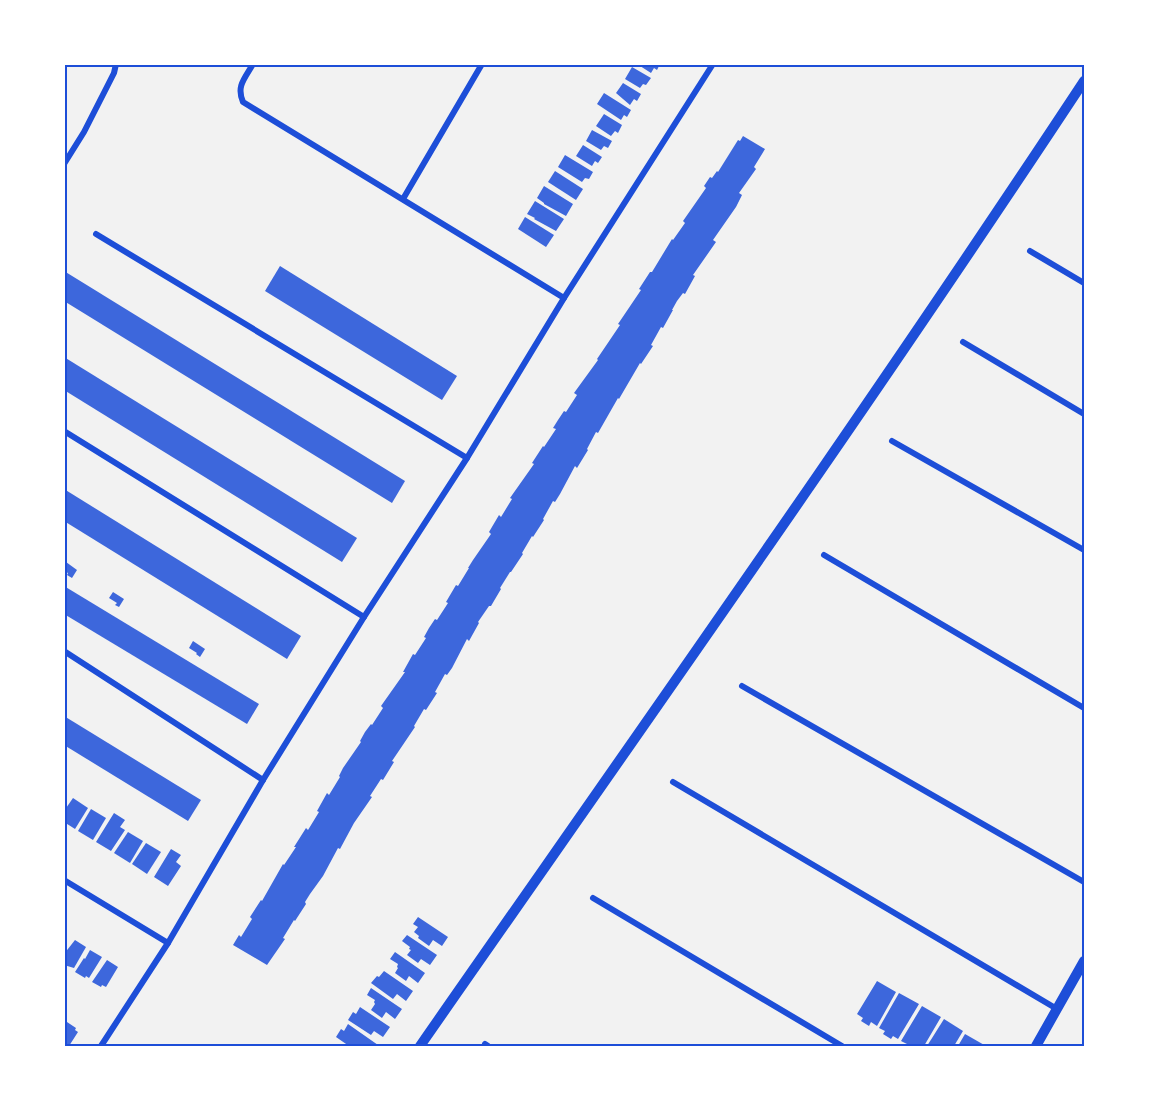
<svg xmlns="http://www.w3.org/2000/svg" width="1149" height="1111" font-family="Ubuntu,sans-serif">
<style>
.building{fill:#3d67dc}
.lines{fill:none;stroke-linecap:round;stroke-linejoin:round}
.minor{stroke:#1d4ed8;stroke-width:6}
.tertiary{stroke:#1d4ed8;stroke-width:10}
.neatline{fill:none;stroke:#1d4ed8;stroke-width:2}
</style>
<rect width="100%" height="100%" fill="#f2f2f2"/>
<g class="building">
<polygon points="637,64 660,64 657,70 654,68 651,73"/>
<polygon points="632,67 651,78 646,85 643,84 640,88 625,79"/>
<polygon points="623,83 641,94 637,101 634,99 630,105 616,93"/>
<polygon points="604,93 631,110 627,117 624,115 621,120 597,104"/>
<polygon points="604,114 622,125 618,133 615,131 611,136 596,126"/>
<polygon points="592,130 612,141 608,148 604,146 601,150 586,141"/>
<polygon points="743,136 765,149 754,167 756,169 739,193 742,195 736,207 713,240 716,242 693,275 695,276 685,294 683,293 677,301 672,310 673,310 663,328 661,327 651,345 653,346 641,364 640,363 619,399 618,398 598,433 596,432 587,449 588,450 577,468 575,466 560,494 555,502 553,501 543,519 544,520 533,537 532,536 522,553 523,554 511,572 510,572 500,588 501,589 491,606 489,606 478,622 479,623 469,641 467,639 452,668 447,675 445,674 435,692 437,693 426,710 424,709 414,726 415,727 392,761 394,762 383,780 381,779 370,796 372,797 354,823 340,849 338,848 323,876 310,894 305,902 306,904 295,921 294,920 283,938 285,939 267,965 233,945 239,935 241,937 252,919 250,917 261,900 262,901 283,864 284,865 296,847 294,847 306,828 308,830 319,812 317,811 327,793 329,795 340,777 339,776 343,768 361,742 360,741 365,732 371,724 372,725 383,708 381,706 405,672 403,672 413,654 415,655 426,638 424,637 429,628 435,619 437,620 448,603 446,602 456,585 458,586 469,568 468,568 473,560 491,534 489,532 499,515 501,517 512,499 510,498 534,464 532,463 543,446 544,447 556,429 553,428 558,420 564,411 566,412 577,395 574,393 598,360 597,359 620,325 618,324 641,290 639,289 650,272 652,272 672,239 673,240 685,223 683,221 706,188 704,186 710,177 712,178 717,171 718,172 738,140 740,141"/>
<polygon points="583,145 602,157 598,163 595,161 592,166 576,156"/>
<polygon points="565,155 593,172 589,179 585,178 582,182 558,167"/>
<polygon points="555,171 583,189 576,200 548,182"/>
<polygon points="544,186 573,204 566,216 544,204 544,203 537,198"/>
<polygon points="535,201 564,219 556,231 534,219 535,218 527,214"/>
<polygon points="525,217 554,235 546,247 518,229"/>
<polygon points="280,266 457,376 442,400 265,291"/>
<polygon points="64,271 405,481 392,503 64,301"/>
<polygon points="64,357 357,538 342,562 64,390"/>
<polygon points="64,489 301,636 287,659 64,521"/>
<polygon points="66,562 77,570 72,578 67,575 68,573 64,571"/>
<polygon points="64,586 259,704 247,724 64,614"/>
<polygon points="113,592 124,599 119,607 115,605 117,603 109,598"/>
<polygon points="193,641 205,649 200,657 196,654 197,653 189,648"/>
<polygon points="64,716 201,800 188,821 64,745"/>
<polygon points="73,798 88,808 75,829 64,822 64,811"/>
<polygon points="91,809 106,818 93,840 78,831"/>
<polygon points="114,813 125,820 120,827 125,830 111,851 96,842"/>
<polygon points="128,832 143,841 130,863 114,853"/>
<polygon points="146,843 161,852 147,874 132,864"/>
<polygon points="171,849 181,855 176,862 181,866 168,886 154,877"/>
<polygon points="418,917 448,937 442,946 433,940 429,946 418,938 419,936 414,932 418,927 413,924"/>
<polygon points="407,935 437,955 430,965 421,959 418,963 407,955 411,950 409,949 410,947 402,941"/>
<polygon points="75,940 86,947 74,968 64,965 64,954"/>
<polygon points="90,950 102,957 89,978 86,976 85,978 75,972 84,958 85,959"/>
<polygon points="395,952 425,973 418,983 409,976 406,981 395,973 398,968 397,967 398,964 390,959"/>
<polygon points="107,960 118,967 106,987 102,985 101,987 92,982"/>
<polygon points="384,971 413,991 406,1001 397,994 393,999 371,983 377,976 379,977"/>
<polygon points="877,981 896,992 877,1026 871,1022 869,1026 861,1021 863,1018 857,1014"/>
<polygon points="371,988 402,1009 395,1019 386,1012 382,1018 371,1010 375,1004 374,1002 375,1000 367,995"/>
<polygon points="899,993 919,1004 898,1039 893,1036 891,1039 883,1034 885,1031 879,1028"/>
<polygon points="922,1006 941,1017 924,1046 906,1046 907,1044 901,1041"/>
<polygon points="360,1007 390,1027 383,1037 374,1031 371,1035 348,1020 353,1012 356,1014"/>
<polygon points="944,1019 963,1031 954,1046 927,1046"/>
<polygon points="67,1022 76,1028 75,1030 78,1032 69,1046 64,1046 64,1026"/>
<polygon points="348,1024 378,1045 377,1046 349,1046 336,1037 341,1029 344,1031"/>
<polygon points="965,1034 986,1046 958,1046"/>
</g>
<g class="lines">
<g class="minor">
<path d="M 253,64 C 245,78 236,86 243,102 L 564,298"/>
<polyline points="64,164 84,132 114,73 116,64"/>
<polyline points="403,199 482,64"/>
<polyline points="96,234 467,458"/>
<polyline points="1030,251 1084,283"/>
<polyline points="963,342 1084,414"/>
<polyline points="64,431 364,617"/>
<polyline points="892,441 1084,550"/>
<polyline points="824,555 1084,708"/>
<polyline points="64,651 263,780"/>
<polyline points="742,686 1084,882"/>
<polyline points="673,782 1057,1009"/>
<polyline points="64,880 168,943"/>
<polyline points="593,898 842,1046"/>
<polyline points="485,1044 488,1046"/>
<polyline points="101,1046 168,943 263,780 364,617 467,458 564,298 713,64"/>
</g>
<g class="tertiary">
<path d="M 420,1046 C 643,726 869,407 1084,81"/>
<polyline points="1036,1046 1084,961"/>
</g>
</g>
<rect width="1149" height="1111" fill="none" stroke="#ffffff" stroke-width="132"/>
<rect x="66" y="66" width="1017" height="979" class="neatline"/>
</svg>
